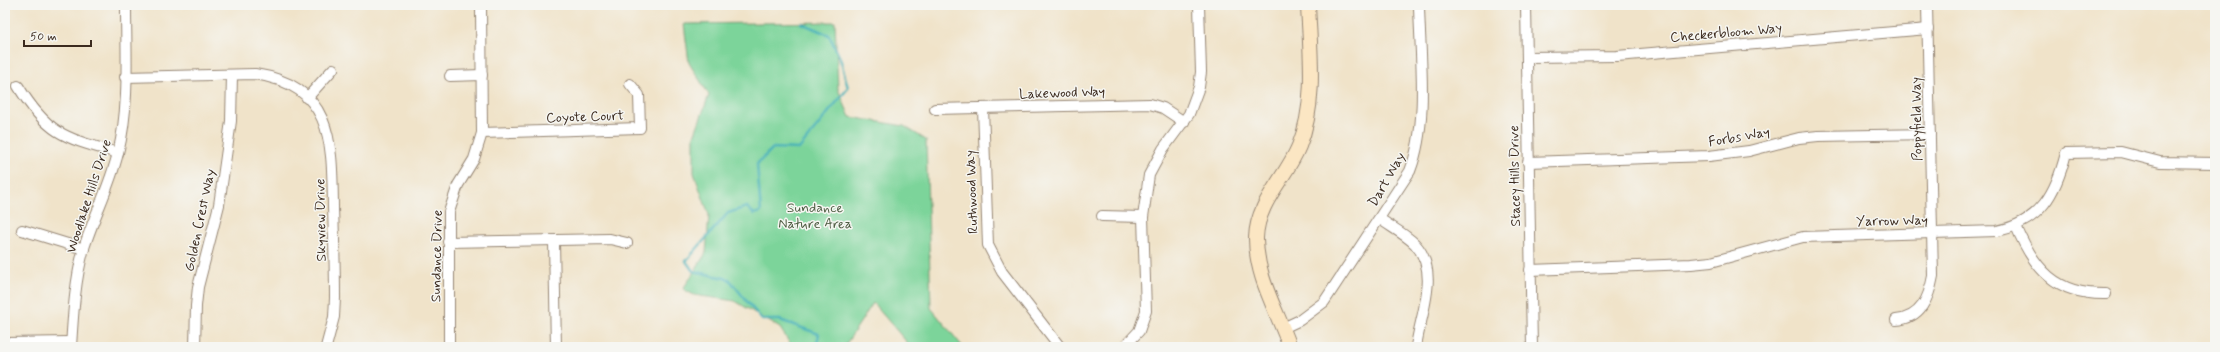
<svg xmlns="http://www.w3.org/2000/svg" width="2220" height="352" font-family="Mynerve,sans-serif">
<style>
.green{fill:#7bd49a;stroke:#5b7f5c}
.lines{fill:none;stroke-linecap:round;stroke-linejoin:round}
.stream{stroke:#3daeb6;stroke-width:2.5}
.street-casing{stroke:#968674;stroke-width:12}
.secondary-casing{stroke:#968674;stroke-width:16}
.street{stroke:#fff;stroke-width:10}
.secondary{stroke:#fbe6c3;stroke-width:14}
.labels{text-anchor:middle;stroke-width:3;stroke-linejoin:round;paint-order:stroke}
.street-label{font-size:14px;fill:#3b2a1e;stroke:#f6f6f2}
.park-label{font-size:14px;fill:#4e5d43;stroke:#f6f6f2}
</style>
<rect width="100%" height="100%" fill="#f6f6f2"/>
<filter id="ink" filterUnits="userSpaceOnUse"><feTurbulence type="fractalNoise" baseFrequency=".025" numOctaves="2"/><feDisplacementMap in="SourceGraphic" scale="8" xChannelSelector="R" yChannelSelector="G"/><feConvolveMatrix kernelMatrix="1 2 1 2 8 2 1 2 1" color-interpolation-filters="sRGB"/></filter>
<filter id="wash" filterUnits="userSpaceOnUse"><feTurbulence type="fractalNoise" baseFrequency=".012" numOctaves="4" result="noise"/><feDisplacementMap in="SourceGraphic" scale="16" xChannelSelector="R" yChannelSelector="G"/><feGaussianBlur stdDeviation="0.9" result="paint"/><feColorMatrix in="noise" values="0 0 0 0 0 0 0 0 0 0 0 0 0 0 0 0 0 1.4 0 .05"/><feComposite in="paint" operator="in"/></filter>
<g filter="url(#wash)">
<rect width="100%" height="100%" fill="#f0e3c9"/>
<polygon class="green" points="835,22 838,89 850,117 904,126 926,140 931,308 963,347 911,347 873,303 844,347 792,347 780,328 735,301 694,295 683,289 706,253 709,215 694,173 694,136 709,95 689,63 684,24"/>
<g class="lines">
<polyline class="stream" points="801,23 829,35 840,58 848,88 799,149 773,148 757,164 761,212 754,214 747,207 728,213 686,261 693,271 729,279 762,320 780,320 819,334 816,347"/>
</g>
</g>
<g filter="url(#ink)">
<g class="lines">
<defs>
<g id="street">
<polyline points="1526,5 1532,347"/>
<polyline points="1527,57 1617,56 1928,29"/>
<polyline points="450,76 482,75"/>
<path d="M 125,77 L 255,74 C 334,86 332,144 333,207 C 334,237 335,267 335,298 L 334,317 L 326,347"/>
<path d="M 18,86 C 48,135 65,138 118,153"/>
<polyline points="307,98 333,69"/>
<polyline points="983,108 988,245 1002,272 1060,347"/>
<polyline points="935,109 1150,104 1163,108 1184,122"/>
<polyline points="482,133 640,128 639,95 630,84"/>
<polyline points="1528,162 1709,156 1749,151 1799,138 1818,136 1930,134"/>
<polyline points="1102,216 1143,217"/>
<path d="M 1380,219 C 1391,227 1405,234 1415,244 C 1441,272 1420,315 1416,347"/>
<path d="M 2016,226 C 2034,269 2056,295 2106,294"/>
<polyline points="22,230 84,249"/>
<polyline points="554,241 556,347"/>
<polyline points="448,242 610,239 627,243"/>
<path d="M 1530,270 L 1691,264 L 1711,262 L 1803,237 L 1997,231 C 2041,222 2056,193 2066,153 L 2121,152 L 2160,162 L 2215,163"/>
<path d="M 1896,320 C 1921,318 1929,298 1933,276 L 1927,5"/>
<path d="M 1283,328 L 1300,320 L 1324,302 L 1410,171 C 1429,122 1420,57 1419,5"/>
<polyline points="5,343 71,342"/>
<path d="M 71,347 C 73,314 75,280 84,248 C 94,216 110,186 118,153 C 130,106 126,54 126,5"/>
<polyline points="195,347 196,306 198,287 219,205 231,121 232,75"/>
<polyline points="449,347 449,212 458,185 474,159 482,133 481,5"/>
<polyline points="1124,347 1139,331 1146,311 1143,217 1149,175 1163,149 1189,114 1199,87 1201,72 1199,5"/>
</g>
<path id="secondary" d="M 1290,347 C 1277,310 1256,278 1256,238 C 1257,202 1286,178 1299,146 C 1317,102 1310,51 1308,5"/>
</defs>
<use href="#street" class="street-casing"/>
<use href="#secondary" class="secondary-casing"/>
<use href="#street" class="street"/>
<use href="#secondary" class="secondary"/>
</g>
</g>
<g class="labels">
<g class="street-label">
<text transform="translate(1726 32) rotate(-5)" y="5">Checkerbloom Way</text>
<text transform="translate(1062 92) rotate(-2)" y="5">Lakewood Way</text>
<text transform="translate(585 116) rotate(-2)" y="5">Coyote Court</text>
<text transform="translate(1916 119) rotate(-91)" y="5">Poppyfield Way</text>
<text transform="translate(1739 136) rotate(-10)" y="5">Forbs Way</text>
<text transform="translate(1514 176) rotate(-91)" y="5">Stacey Hills Drive</text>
<text transform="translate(1386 179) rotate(-60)" y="5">Dart Way</text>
<text transform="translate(971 192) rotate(-92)" y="5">Ruthwood Way</text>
<text transform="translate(88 196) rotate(-72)" y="5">Woodlake Hills Drive</text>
<text transform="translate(199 220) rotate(-78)" y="5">Golden Crest Way</text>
<text transform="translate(320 220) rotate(-91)" y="5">Skyview Drive</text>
<text transform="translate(1892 220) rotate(-1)" y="5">Yarrow Way</text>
<text transform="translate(436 256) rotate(-89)" y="5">Sundance Drive</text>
</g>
<g class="park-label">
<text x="815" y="212">Sundance<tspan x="815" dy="16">Nature Area</tspan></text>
</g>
</g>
<rect width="2220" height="352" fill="none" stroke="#f6f6f2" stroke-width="20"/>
<path d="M24 40v6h67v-6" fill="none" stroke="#3b2a1e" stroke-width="2"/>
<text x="30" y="40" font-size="12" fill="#3b2a1e" stroke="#f6f6f2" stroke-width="3" paint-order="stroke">50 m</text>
</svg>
